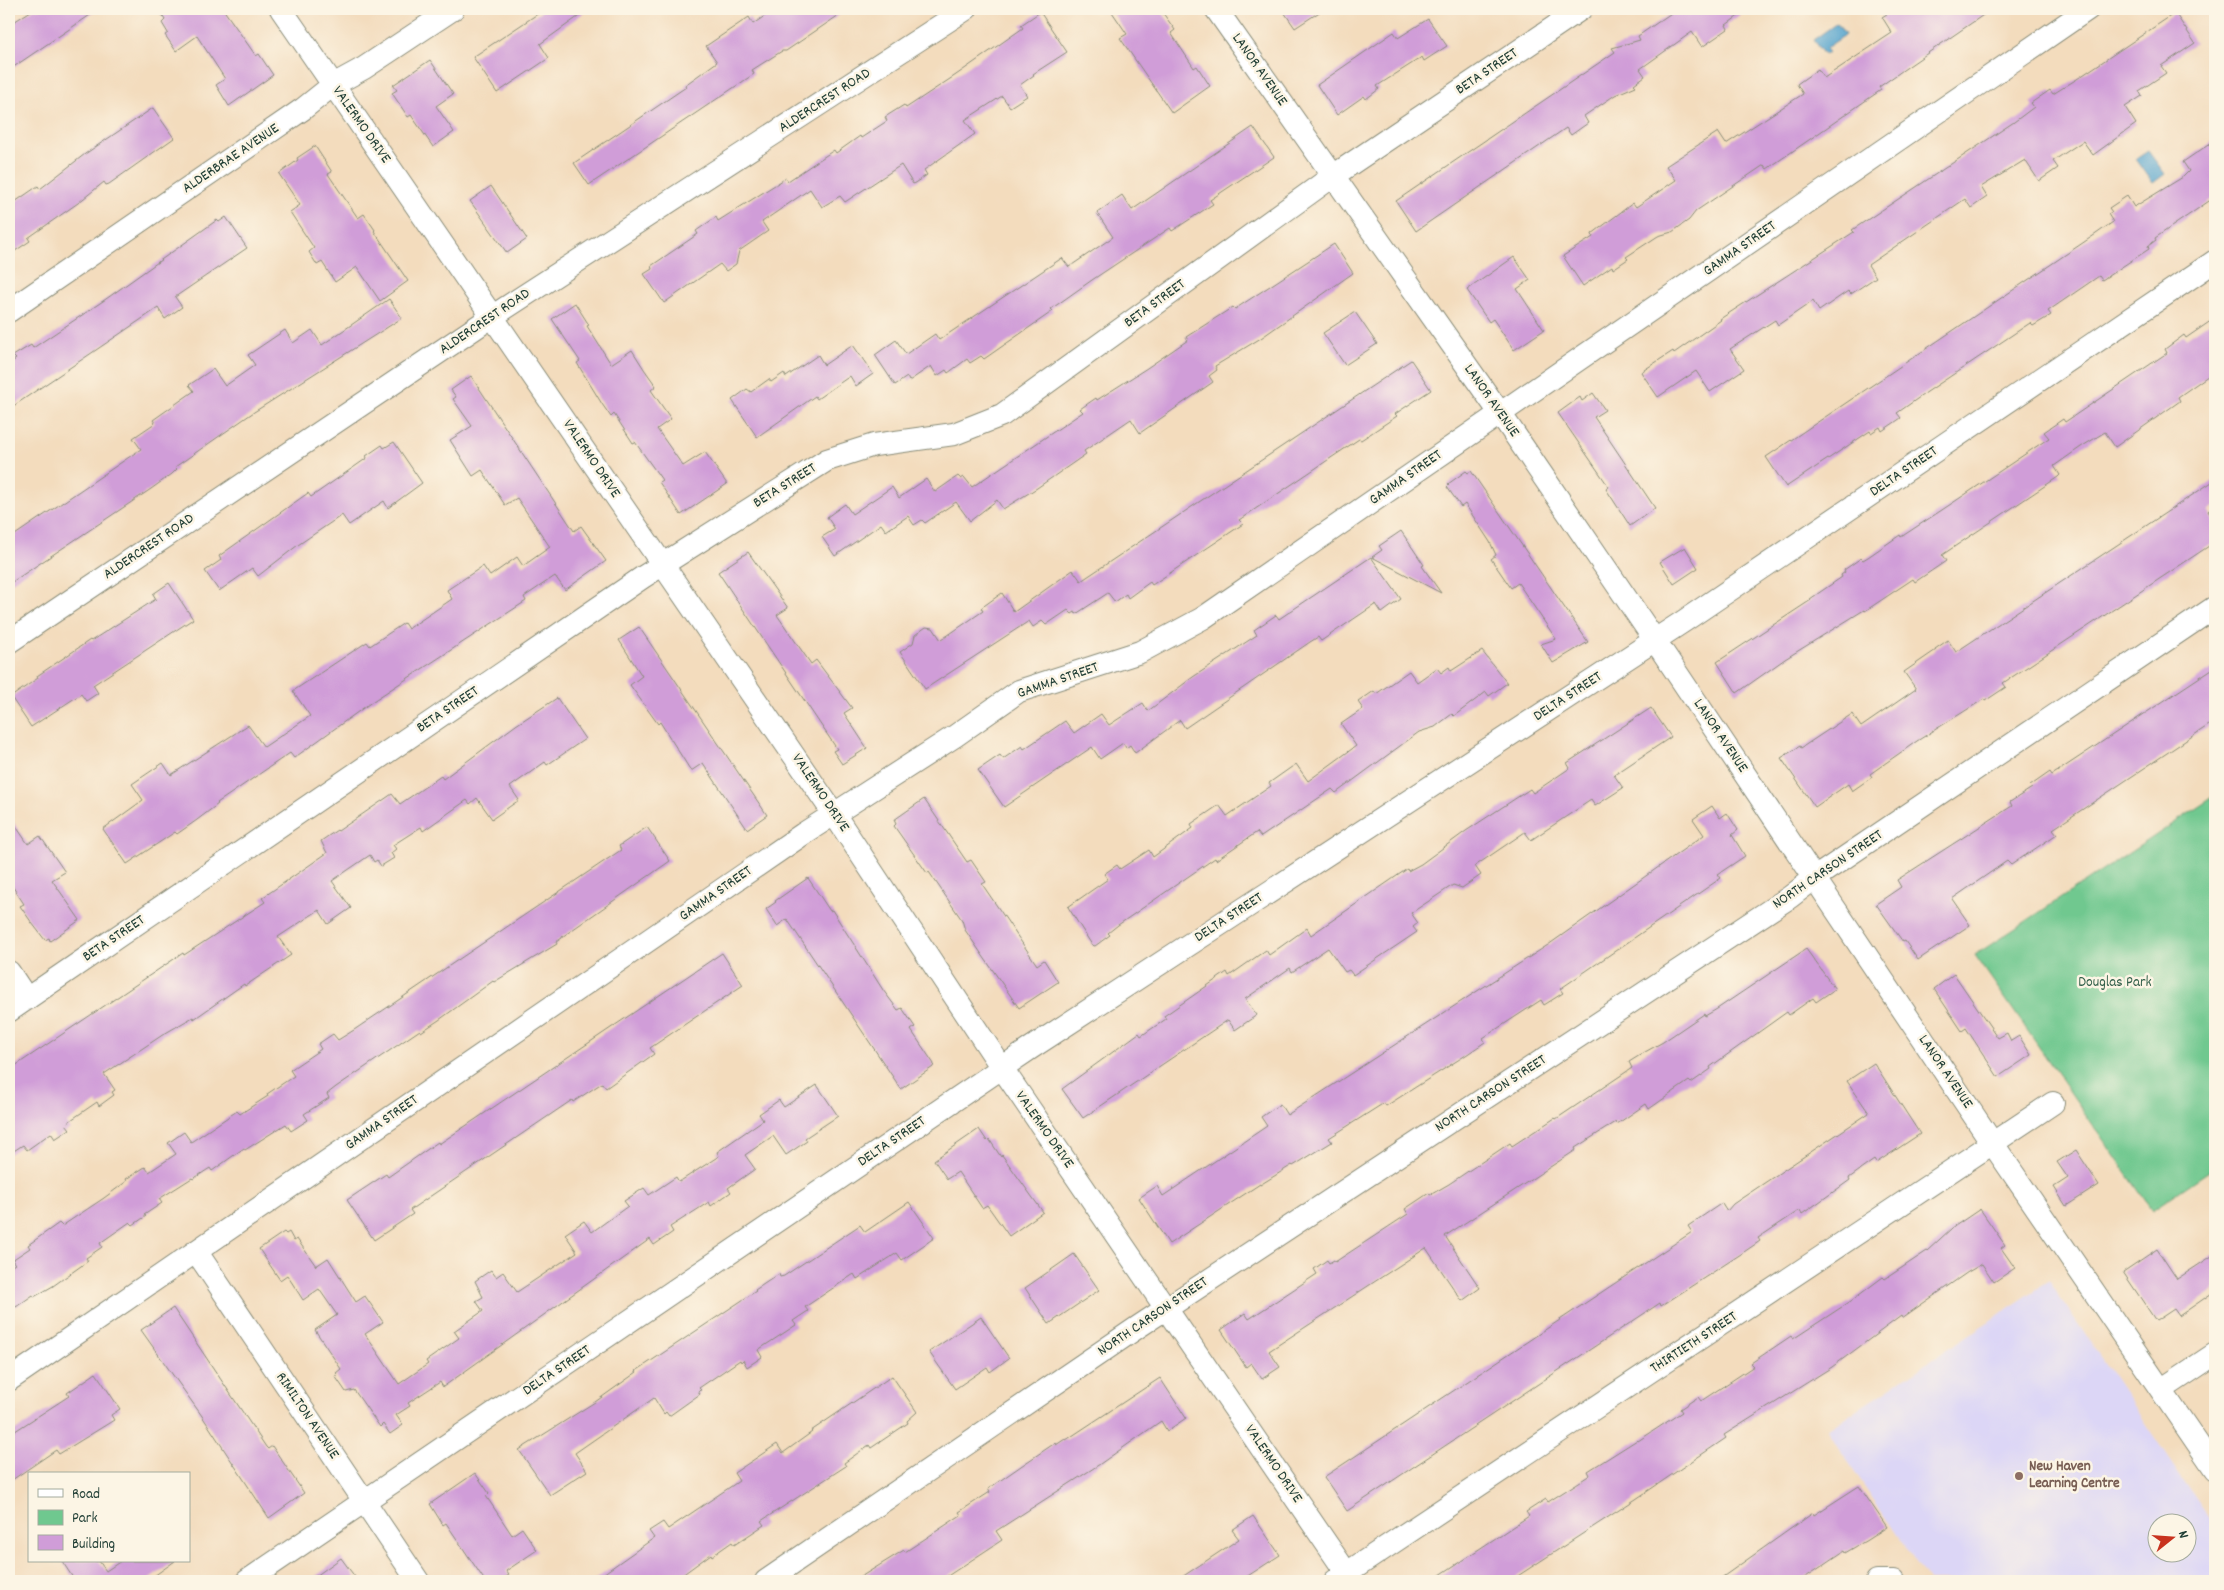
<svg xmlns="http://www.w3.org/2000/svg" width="2224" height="1590" viewBox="0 0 2224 1590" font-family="Dekko,sans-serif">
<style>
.built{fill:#dcd6f6;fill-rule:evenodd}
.green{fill:#6fc88f;stroke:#478262}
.water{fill:#52a3cd;stroke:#387080}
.building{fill:#d09dd8}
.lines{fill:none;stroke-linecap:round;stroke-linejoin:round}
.street-casing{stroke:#898c78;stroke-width:24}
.street{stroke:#fff;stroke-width:22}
.education-dot{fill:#8d6e63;stroke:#fcf5e5;stroke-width:2}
.labels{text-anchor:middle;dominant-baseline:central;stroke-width:5;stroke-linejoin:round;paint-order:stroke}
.street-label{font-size:15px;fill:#1f3d34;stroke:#fcf5e5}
.park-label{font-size:15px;fill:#33604b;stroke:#fcf5e5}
.education-label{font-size:15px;font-weight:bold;fill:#785e54;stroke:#fcf5e5;text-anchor:start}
</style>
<rect width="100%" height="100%" fill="#fcf5e5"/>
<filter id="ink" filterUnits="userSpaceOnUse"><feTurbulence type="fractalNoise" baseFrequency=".02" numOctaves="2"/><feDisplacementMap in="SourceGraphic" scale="10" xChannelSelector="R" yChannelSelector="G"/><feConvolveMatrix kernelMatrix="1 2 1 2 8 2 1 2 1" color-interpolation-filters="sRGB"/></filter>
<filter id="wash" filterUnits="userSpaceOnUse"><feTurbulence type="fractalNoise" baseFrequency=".0096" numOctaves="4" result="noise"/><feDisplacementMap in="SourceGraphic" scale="20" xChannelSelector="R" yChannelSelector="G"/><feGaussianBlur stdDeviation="1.12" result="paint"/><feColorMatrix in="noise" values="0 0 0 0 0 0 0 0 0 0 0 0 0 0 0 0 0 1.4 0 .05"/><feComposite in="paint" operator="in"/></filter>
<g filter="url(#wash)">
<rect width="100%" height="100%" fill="#f3dcbd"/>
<!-- built -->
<path class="built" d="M2049,1281L2215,1527V1581H1928L1827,1430ZM2156,1522H2186V1552H2156Z"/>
<!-- green -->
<path class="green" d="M2215,796V1167L2152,1210L1975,955Z"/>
<!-- water -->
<path class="water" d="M1837,23L1845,35L1826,48L1828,52L1824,55L1813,40Z
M2148,151L2165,174L2153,183L2136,159Z"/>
<g id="blocks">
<!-- building -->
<path class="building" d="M34,9H99L9,70V25Z
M158,9H223L256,56L259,54L273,75L229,106L216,85L225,79L197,36L176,51L165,35L168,33L162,23L165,20Z
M545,9H589L540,44L549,58L497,93L473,57Z
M775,9L783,16L793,9H848L786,51H782L752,70L754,74L589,185L574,163L686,87L685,85L717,62L706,46L749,17L753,24Z
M1110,9H1160L1175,30L1171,33L1194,68L1197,66L1210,86L1172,113L1120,38L1127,34Z
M1282,9H1324L1295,28Z
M1677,9H1748L1726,25L1728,29L1702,47L1692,32L1640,69L1645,76L1634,84L1636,86L1615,95L1584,116L1588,123L1571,135L1566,128L1416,231L1396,201L1615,52L1612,48L1640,40L1638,36Z
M1895,9H1992L1906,68L1879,87L1881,90L1767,169L1764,165L1696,211L1689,220L1672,232L1658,236L1626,257L1628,259L1613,269L1612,266L1583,286L1563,256L1593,237L1592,234L1633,203L1636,207L1676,180L1666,166L1718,132L1726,144L1803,94L1797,84L1818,69L1824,78L1892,33L1882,17Z
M1040,12L1067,52L1033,74L1034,75L1020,85L1027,96L1010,107L1002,96L965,120L975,134L924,170L927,175L913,184L901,165L845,202L840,196L822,207L810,189L762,222L768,231L739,251L736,264L726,271L720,264L664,303L644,274L652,269L651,266L698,234L696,231L716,217L718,221L786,178L788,181L834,150L836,153L860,136L861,138L887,121L885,117L904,105L906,108L956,75L1023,28L1021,25Z
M2175,13L2195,43L2161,66L2166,73L2139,91L2142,96L2125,107L2136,124L2093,155L2083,141L2053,161L2058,168L2039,181L2025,160L1981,187L1987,197L1971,208L1965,199L1868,265L1876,277L1851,294L1848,291L1819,311L1813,301L1778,325L1775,320L1730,349L1744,369L1710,392L1696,371L1658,397L1641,372L1673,351L1674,353L1721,320L1720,319L1854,232L1852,230L2014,122L2034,107L2031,103L2050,90L2053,94L2077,79Z
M1428,19L1447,46L1424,61L1422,57L1377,86L1379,89L1366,99L1364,96L1337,115L1317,85L1394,32L1398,38Z
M430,60L453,94L436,106L454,132L433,147L411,115L408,117L392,93L397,90L393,85Z
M153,108L174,138L109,184L106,185L104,182L78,203L28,238L30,241L9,255V206L38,186L40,189L85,154Z
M1253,127L1274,157L1210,200L1213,204L1172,231L1170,228L1092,280L1051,309L1053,311L984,359L981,356L970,363L967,359L948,373L946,370L937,376L931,366L909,381L907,377L895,385L875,355L896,340L906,354L935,334L939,340L1062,258L1069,267L1113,237L1097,213L1122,195L1132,210Z
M2215,140V197L2155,238L2156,240L2148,246L2149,249L2102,280L2099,276L2048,311L2051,315L2033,326L2030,323L1927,392L1897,413L1901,418L1882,431L1880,427L1871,433L1870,431L1786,487L1766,457L2096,234L2113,222L2108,214L2112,212L2109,208L2127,196L2134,207L2183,177L2189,171L2183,162Z
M315,146L332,172L328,174L358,218L364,214L375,230L374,231L408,281L380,301L357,267L335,282L322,262L317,265L309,252L314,248L290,212L300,205L279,174L298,160L297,158Z
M491,186L527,239L507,253L470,201Z
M226,217L247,248L175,297L182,307L165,319L158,308L9,409V364L16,359L13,356L31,345L33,348L106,299L217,220L219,222Z
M1334,244L1353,273L1261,338L1215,366L1217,370L1209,376L1213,382L1140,433L1131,419L1084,451L1086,454L1037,488L1003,509L997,500L970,521L956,502L925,523L922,520L914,525L908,516L886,531L881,524L835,556L822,537L835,529L827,517L845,504L852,514L892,487L899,498L926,479L935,492L958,476L961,479L964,477L972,487L1083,412L1080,409L1096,398L1097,400L1147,368L1188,340L1186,337L1233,307L1235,309Z
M1514,257L1530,280L1517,289L1544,330L1514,350L1493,319L1489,322L1467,290Z
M389,299L402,318L254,412L175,467L177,469L172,474L151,489L9,584V539L141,449L133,438L155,423L153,420L194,391L189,385L213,369L225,386L255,365L248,355L285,330L293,343L312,330L322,345Z
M575,303L589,325L587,326L611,364L632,350L644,369L656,386L651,390L671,419L657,429L683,466L705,452L727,484L681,515L659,482L662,480L635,442L633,443L614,414L611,417L602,404L577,363L580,361L552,319Z
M1355,312L1377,344L1345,365L1323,333Z
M2215,318V371L2178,397L2180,401L2115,447L2105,432L2081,447L2054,466L2060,475L2058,477L1942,555L1946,561L1915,582L1913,579L1865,611L1864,610L1785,659L1737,693L1717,662L1811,600L1810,599L1842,577L1841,575L1845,572L1844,570L1861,558L1863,560L1868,557L1900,535L1901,537L1954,502L2049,438L2044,432L2063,419L2065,422L2167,353L2165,349L2184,335L2186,338Z
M853,345L873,374L856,386L850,376L817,399L815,396L757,437L732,400L747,389L751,392L769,379L771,382L784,373L786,377L818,355L824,365Z
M1411,360L1431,390L1395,414L1397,416L1361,440L1359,439L1239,520L1243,524L1152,585L1150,582L1128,598L1126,594L1115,602L1108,593L1076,614L1075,612L1072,614L1068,610L1046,625L1042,621L1033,627L1029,621L925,689L900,652L913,643L915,635L926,627L933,628L941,640L983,611L981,608L1002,593L1014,612L1073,570L1081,581Z
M471,376L574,531L581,526L606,561L565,590L555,576L524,597L526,601L373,701L294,758L290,753L217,803L218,804L197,820L177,834L175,832L127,864L103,829L143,800L132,784L163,763L171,775L248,725L264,747L310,716L293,691L367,642L370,646L404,623L408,629L452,599L447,590L483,566L490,576L517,557L523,566L550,547L517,498L505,505L482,470L473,476L450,440L472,426L453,399L456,397L451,390Z
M1593,393L1605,410L1594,417L1655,508L1630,526L1606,489L1609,487L1558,413L1580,397L1582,401Z
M394,442L422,483L388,508L384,501L349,525L342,515L298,545L258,576L252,568L219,591L205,571L221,560L219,556L308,493L311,497L367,458L366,456L382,445L384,448Z
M1466,471L1468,473L1471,471L1588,642L1553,663L1541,644L1556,639L1518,583L1511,588L1491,559L1496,555L1490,542L1465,504L1461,507L1447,487L1449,485L1448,484Z
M2215,480V506L2208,511L2215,522V542L2003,683L2006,687L1985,701L1984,699L1917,741L1870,774L1872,777L1852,791L1848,784L1815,807L1781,758L1800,746L1801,748L1852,714L1861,727L1916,689L1904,672L1936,650L1935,649L1948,640L1956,652Z
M1401,531L1424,565L1422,566L1441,593L1372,557L1382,550L1379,546Z
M1685,547L1698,568L1674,584L1660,562Z
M748,552L788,608L777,615L811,664L816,660L852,708L844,713L867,748L842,764L833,751L837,749L718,572Z
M1371,557L1401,599L1382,613L1376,604L1321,641L1318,637L1310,642L1185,728L1180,720L1135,753L1130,745L1126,748L1123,743L1100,759L1092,747L1004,807L978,770L1000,755L1003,759L1022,746L1024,749L1065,721L1074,733L1101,714L1109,725L1143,703L1148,711L1193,677L1257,635L1254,630L1276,615L1279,619Z
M169,583L193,619L93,685L98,693L86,701L81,694L31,727L11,697L38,678L37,676L90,640L91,641L156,599L153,594Z
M639,627L767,815L747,829L703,763L691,771L660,722L658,724L630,685L642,676L619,640Z
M1482,651L1507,683L1489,696L1486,692L1454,716L1452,714L1435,727L1419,732L1336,793L1332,789L1261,837L1257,832L1216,860L1215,858L1118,925L1108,933L1110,935L1095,946L1092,945L1068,907L1108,879L1104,874L1117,865L1120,869L1149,850L1153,857L1193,828L1191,824L1219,805L1227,816L1271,786L1269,783L1296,764L1308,781L1356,746L1341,724L1363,709L1358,702L1374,691L1376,694L1409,671L1417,682L1437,668L1441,673L1449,667L1451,671Z
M2215,667V721L2053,829L2057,834L2011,865L2007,861L1952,899L1970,925L1918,960L1905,941L1903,942L1876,904L1901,887L1897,880L2012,806L2010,802L2032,788L2030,786L2050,772L2052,775Z
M557,698L585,739L547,765L545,762L510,787L519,800L492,819L477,798L470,804L467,800L423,831L421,827L393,845L396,849L391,853L394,858L381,866L377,860L374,862L370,855L332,881L351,908L328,924L319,910L278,937L291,955L245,986L244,984L194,1019L193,1017L164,1034L104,1074L115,1090L112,1092L114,1095L99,1106L97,1102L68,1122L66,1124L70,1129L55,1139L51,1133L27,1150L23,1145L9,1154V1070L183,953L184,955L265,902L262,898L327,853L321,841L337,830L338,831L392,794L400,804L441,776L443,779L516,725Z
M1651,708L1671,737L1614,775L1623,788L1595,806L1591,800L1531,840L1525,832L1475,866L1481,875L1462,888L1453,885L1411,913L1418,923L1413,927L1417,932L1353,975L1349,970L1345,972L1328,948L1292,972L1290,968L1245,999L1257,1015L1235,1030L1228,1020L1083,1118L1062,1089L1139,1033L1141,1036L1166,1019L1164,1016L1227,972L1229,976L1266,950L1269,955L1307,928L1311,935L1407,869L1408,871L1421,864L1466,831L1530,789L1533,793L1570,768L1567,763Z
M924,799L967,862L971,860L986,882L982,884L1037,965L1044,960L1058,982L1019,1008L965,930L962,920L929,872L927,873L894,826L896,824L894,820Z
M1712,806L1720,818L1727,813L1738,830L1732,835L1745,856L1718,874L1721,878L1560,989L1563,993L1544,1005L1541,1000L1483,1038L1485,1042L1466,1055L1386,1106L1384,1103L1329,1138L1332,1142L1293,1166L1292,1165L1260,1185V1184L1169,1244L1139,1198L1157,1186L1163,1196L1267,1126L1261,1117L1280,1104L1287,1115L1548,945L1704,835L1693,819Z
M9,816L28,844L40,836L65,872L52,880L80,920L50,941L49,938L45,940L32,923L20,906L24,904L9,881Z
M647,827L670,861L562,937V938L556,942L557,944L494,982L493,981L439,1020L421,1032L420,1030L336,1087L327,1094L329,1098L304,1114L308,1120L291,1131L286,1124L245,1150L244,1148L212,1171L210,1168L193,1179L192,1178L159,1199L162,1203L144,1215L146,1216L133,1225L130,1222L100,1243L102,1247L86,1258L88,1261L53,1286L34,1297L33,1295L16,1307L9,1296V1268L15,1264L12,1260L30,1248L28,1245L59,1223L62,1226L104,1198L127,1181L126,1179L145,1167L149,1172L176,1154L168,1143L184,1132L191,1142L237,1111L240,1114L268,1096L267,1094L294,1076L290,1070L321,1049L318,1044L333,1034L338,1040L354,1030L621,850L619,846Z
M808,878L830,911L832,910L883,990L898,1010L902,1008L915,1027L911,1030L934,1064L933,1067L901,1089L787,919L777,926L766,909L776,902L775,901Z
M1806,949L1835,989L1816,1002L1813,998L1789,1015L1787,1012L1710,1067L1711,1069L1691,1083L1689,1081L1649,1109L1646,1104L1617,1124L1616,1122L1575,1148L1576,1150L1445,1236L1480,1288L1462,1301L1426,1248L1269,1351L1280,1367L1262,1379L1251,1363L1246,1367L1221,1330L1245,1313L1249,1319L1317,1274L1314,1269L1327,1260L1329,1263L1334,1260L1335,1262L1408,1214L1405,1209L1429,1193L1430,1195L1449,1184L1510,1143L1512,1146L1555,1118L1556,1119L1632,1068L1629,1062L1645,1052L1663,1042L1704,1014L1705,1016L1717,1009Z
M722,953L743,985L650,1048L654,1054L606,1088L602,1083L573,1102L572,1100L410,1210L413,1214L374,1240L347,1200L386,1174L388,1177L438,1142L439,1144Z
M1954,974L1998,1038L2007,1033L2011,1041L2019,1036L2031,1055L1998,1077L1966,1028L1962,1031L1934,989Z
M1874,1063L1920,1134L1876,1163L1874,1160L1849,1178L1850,1180L1822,1200L1802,1214L1800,1210L1758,1238L1760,1241L1741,1254L1661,1306L1660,1303L1648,1311L1347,1511L1324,1477L1692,1232L1688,1226L1722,1203L1727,1211L1733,1204L1869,1113L1847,1081Z
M817,1085L838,1116L805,1138L807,1141L786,1155L773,1136L745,1155L755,1169L728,1188L731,1192L711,1206L709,1202L670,1227L673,1232L654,1245L650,1239L443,1387L440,1382L408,1403L410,1406L396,1415L403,1425L390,1434L383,1424L380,1427L354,1390L346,1392L335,1376L338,1375L336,1373L341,1369L315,1330L337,1315L319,1289L303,1300L287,1275L280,1280L259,1249L284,1232L286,1234L289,1232L294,1241L297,1239L316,1266L328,1258L356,1302L365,1296L383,1322L365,1334L399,1384L428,1364L426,1361L459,1338L454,1331L483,1311L476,1301L483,1297L475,1281L491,1270L496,1277L503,1272L517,1292L577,1252L565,1234L584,1221L592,1232L628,1206L624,1201L644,1188L649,1195L676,1177L679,1182L719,1156L717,1152L763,1120L759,1114L779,1100L784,1107Z
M979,1129L987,1141L989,1139L1001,1157L1002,1155L1043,1212L1009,1236L987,1205L982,1208L958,1172L947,1179L934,1160Z
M2076,1150L2099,1185L2066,1206L2054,1187L2068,1178L2057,1162Z
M909,1202L934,1238L902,1260L897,1253L857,1279L854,1274L805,1307L808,1311L793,1321L796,1325L758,1350L762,1357L747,1367L743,1360L741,1362L740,1360L699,1388L701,1390L698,1391L700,1394L669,1416L666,1412L664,1414L654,1398L575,1453L587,1471L550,1495L519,1450L595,1402L637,1372L636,1371L756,1291L755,1290L779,1274L780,1277L784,1276L860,1225L865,1232Z
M1980,1209L2005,1245L2001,1248L2015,1268L1994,1282L1982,1264L1968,1272L1902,1318L1901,1316L1832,1367L1724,1435L1726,1438L1636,1499L1510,1581H1431L1529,1516L1526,1512L1546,1499L1548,1502L1590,1475L1588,1471L1637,1440L1638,1441L1682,1412L1680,1409L1698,1397L1701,1401L1754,1366L1751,1363L1791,1336L1793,1339L1851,1301L1883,1277L1885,1279L1927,1251L1952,1228Z
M2157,1249L2177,1279L2215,1254V1291L2179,1316L2174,1309L2156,1321L2123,1272Z
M1074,1254L1099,1290L1049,1324L1025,1288Z
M173,1308L266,1447L268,1449L272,1446L304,1493L269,1518L202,1416L141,1330Z
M981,1317L1009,1358L990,1372L987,1367L955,1389L929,1352Z
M96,1373L120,1409L111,1415L114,1420L59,1454L56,1450L9,1482V1435L69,1396L67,1393Z
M892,1376L917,1412L907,1421L908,1423L871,1448L869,1445L844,1463L846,1466L761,1521L764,1525L734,1545L732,1542L712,1556L711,1554L674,1581H593L654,1538L649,1531L663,1522L668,1529L739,1481L734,1473L777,1444L783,1453L812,1432L811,1431Z
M1160,1378L1186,1418L1167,1431L1161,1421L1100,1464L996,1531L1002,1540L940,1581H854L904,1550L905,1552L961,1515L959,1512L990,1492L988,1489L1021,1466L1055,1443L1056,1445L1065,1439L1066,1440Z
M475,1473L489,1493L486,1496L512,1535L522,1528L537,1550L506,1571L509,1575L500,1581H485L446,1523L443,1525L430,1504Z
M1859,1486L1887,1527L1867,1540L1845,1553L1844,1551L1800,1581H1717L1813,1513L1814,1515Z
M1253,1516L1280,1555L1240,1581H1176L1239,1539L1232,1530Z
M341,1558L358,1581H309Z
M62,1561H99L106,1571L121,1561H175L147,1581H75Z"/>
</g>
</g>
<g filter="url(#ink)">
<use href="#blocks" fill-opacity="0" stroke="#898c78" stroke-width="1"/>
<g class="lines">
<defs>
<path id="street" d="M281,9L834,814L1002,1068L1352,1581
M1216,9L1500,413L1654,639L1993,1144L2215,1469
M9,311L303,109L333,85L364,68L453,9
M9,642L493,316L966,9
M9,972L27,999
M9,1011L643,577L827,460L874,445L954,434L1002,415L1333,176L1581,9
M196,1251L418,1581
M9,1380L803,834L955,736L1019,691L1140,652L1203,618L2088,9
M2161,1390L2215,1354
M247,1581L1031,1048L1684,621L2215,261
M766,1581L1138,1327L1790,897L1816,877L2215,607
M1335,1581L2053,1103
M1877,1581H1894"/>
</defs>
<!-- street casing -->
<use href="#street" class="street-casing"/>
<!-- street -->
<use href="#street" class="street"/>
</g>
</g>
<!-- markers -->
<circle class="education-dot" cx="2019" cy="1476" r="5"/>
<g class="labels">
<!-- street labels -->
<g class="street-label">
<text transform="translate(1259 70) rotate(55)">LANOR AVENUE</text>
<text transform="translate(1487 72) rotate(-34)">BETA STREET</text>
<text transform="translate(825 101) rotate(-33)">ALDERCREST ROAD</text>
<text transform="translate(361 125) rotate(55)">VALERMO DRIVE</text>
<text transform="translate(231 159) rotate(-34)">ALDERBRAE AVENUE</text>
<text transform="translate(1740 249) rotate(-35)">GAMMA STREET</text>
<text transform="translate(1155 304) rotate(-36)">BETA STREET</text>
<text transform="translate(485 322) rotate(-34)">ALDERCREST ROAD</text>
<text transform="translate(1491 401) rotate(55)">LANOR AVENUE</text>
<text transform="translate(591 459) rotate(56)">VALERMO DRIVE</text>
<text transform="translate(1904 472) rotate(-34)">DELTA STREET</text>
<text transform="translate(1406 478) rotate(-35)">GAMMA STREET</text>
<text transform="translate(785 486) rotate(-32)">BETA STREET</text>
<text transform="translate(149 547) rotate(-34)">ALDERCREST ROAD</text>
<text transform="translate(1058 681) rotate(-19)">GAMMA STREET</text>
<text transform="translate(1568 697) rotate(-33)">DELTA STREET</text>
<text transform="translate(448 710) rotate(-34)">BETA STREET</text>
<text transform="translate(1720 736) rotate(56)">LANOR AVENUE</text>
<text transform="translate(820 793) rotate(56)">VALERMO DRIVE</text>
<text transform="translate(1828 870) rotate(-34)">NORTH CARSON STREET</text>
<text transform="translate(716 894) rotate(-35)">GAMMA STREET</text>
<text transform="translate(1229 918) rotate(-33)">DELTA STREET</text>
<text transform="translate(114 939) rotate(-34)">BETA STREET</text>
<text transform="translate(1945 1072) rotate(56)">LANOR AVENUE</text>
<text transform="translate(1491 1094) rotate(-33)">NORTH CARSON STREET</text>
<text transform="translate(382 1123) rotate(-35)">GAMMA STREET</text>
<text transform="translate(1044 1130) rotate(55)">VALERMO DRIVE</text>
<text transform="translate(892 1142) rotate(-34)">DELTA STREET</text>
<text transform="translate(1153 1317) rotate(-34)">NORTH CARSON STREET</text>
<text transform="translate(1694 1343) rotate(-33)">THIRTIETH STREET</text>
<text transform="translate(557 1371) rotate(-34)">DELTA STREET</text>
<text transform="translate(307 1416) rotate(56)">RIMILTON AVENUE</text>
<text transform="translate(1273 1464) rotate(56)">VALERMO DRIVE</text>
</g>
<!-- park labels -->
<g class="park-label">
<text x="2115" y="983">Douglas Park</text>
</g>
<!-- education labels -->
<g class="education-label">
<text x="2029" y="1467">New Haven<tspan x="2029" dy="17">Learning Centre</tspan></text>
</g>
</g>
<!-- margin -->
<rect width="2224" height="1590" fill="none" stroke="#fcf5e5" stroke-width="30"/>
<!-- legend -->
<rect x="28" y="1472" width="162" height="90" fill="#fcf5e5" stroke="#a4ab9e"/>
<rect x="38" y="1489" width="25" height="8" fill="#ffffff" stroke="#a4ab9e"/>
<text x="72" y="1498" font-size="15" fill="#1f3d34">Road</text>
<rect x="38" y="1510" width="25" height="15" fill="#6fc88f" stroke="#a4ab9e"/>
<text x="72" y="1522" font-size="15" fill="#1f3d34">Park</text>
<rect x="38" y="1535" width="25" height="15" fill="#d09dd8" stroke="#a4ab9e"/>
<text x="72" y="1548" font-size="15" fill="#1f3d34">Building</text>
<!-- north arrow -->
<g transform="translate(2172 1538) rotate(73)"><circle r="24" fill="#fcf5e5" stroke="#a4ab9e"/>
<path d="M0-4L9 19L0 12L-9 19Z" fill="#c8321e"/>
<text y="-8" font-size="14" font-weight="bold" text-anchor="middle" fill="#1f3d34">N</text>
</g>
</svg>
